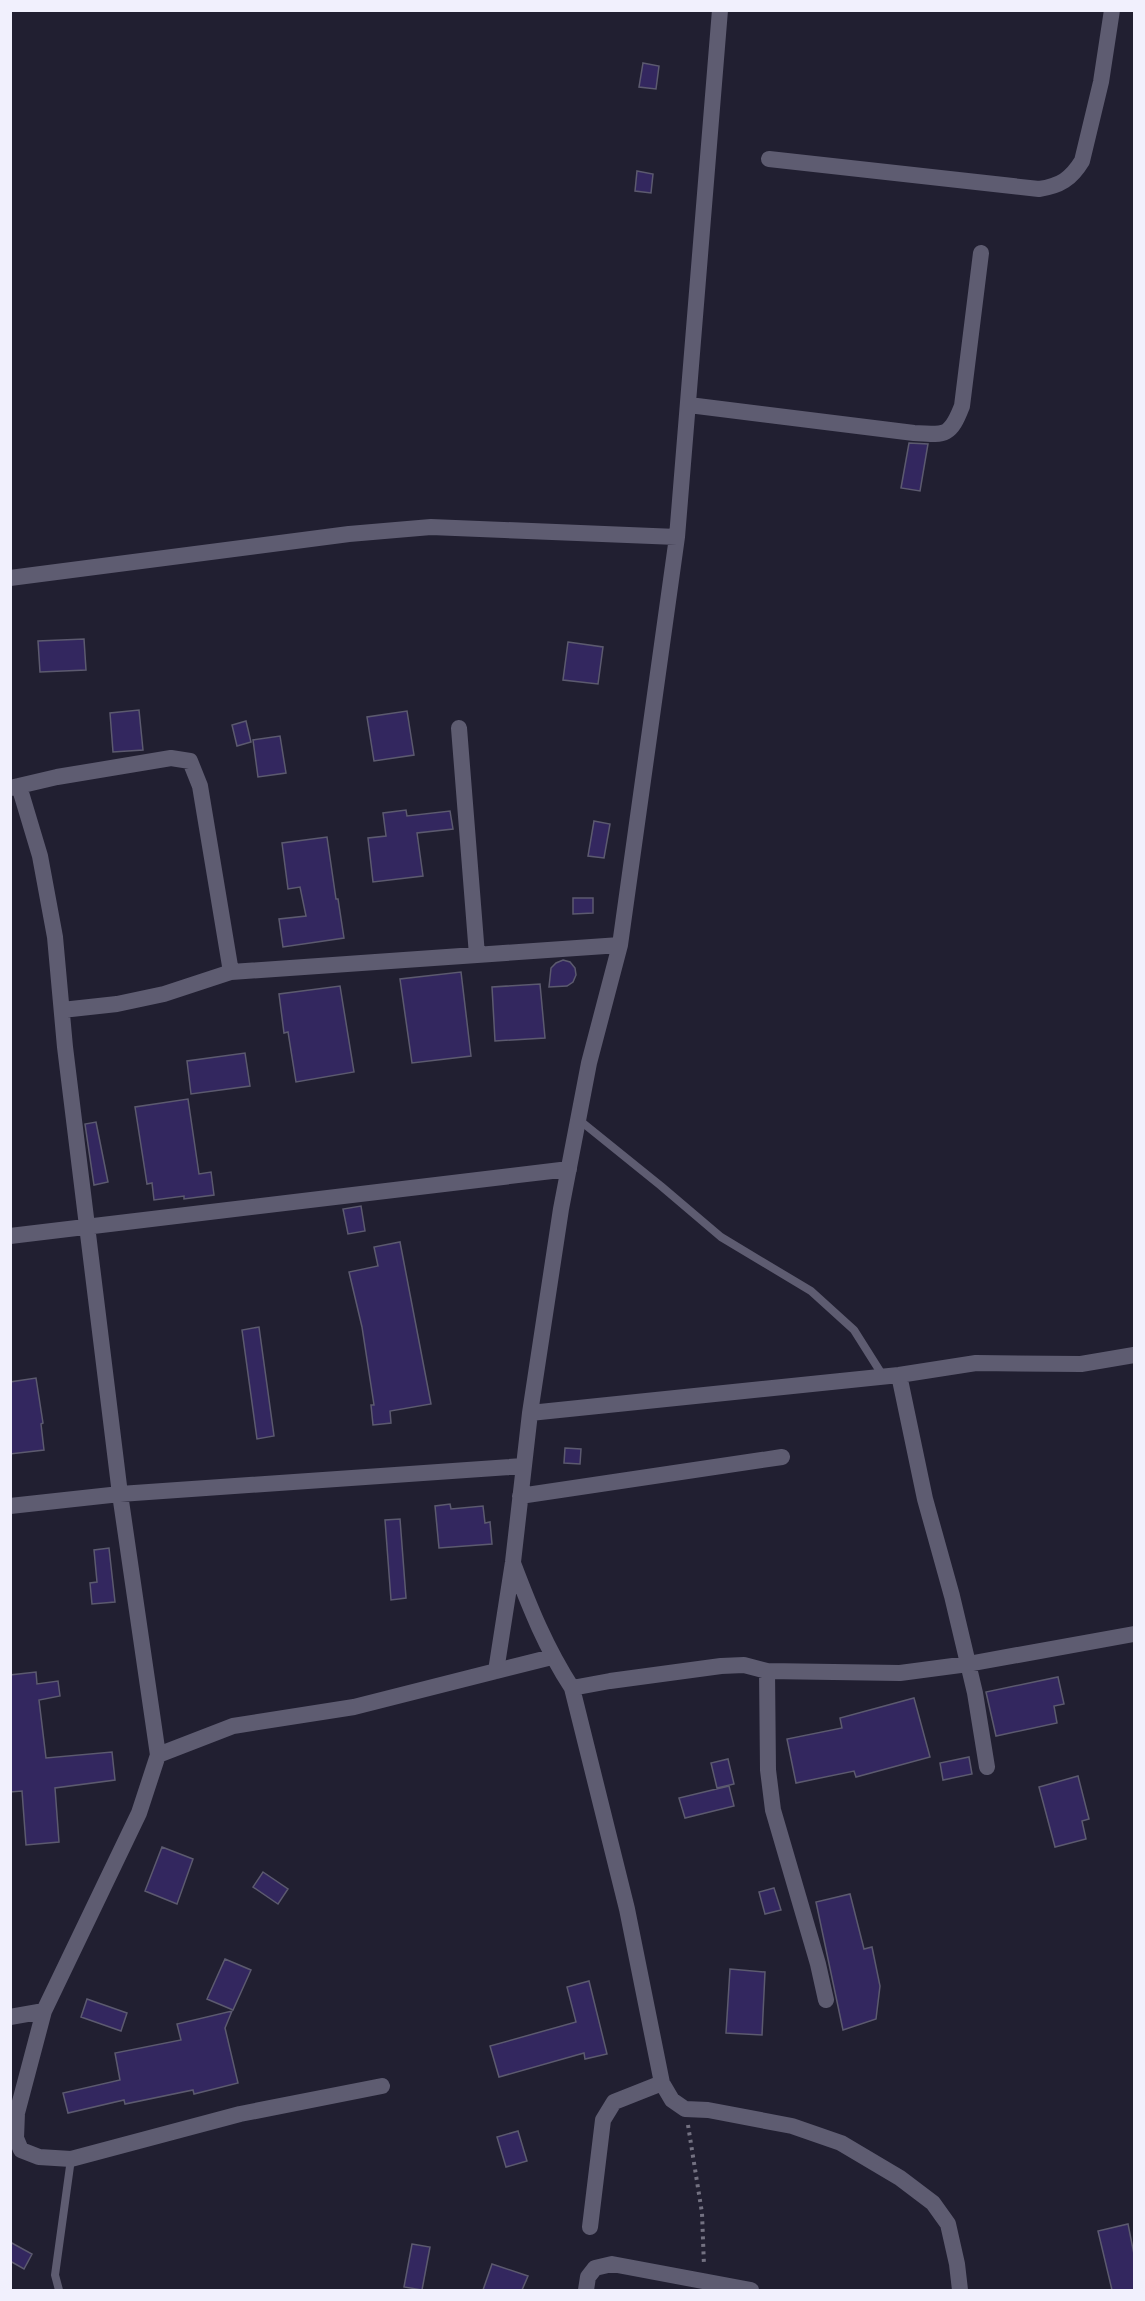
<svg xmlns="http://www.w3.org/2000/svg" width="1145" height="2301" viewBox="0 0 1145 2301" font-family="'Roboto Serif',serif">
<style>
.building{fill:#33275f;stroke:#5c5a6f;stroke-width:1.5}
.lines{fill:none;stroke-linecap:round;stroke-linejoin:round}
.path{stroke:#737181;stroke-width:4;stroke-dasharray:3 4.5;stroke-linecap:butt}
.lane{stroke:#5e5c71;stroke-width:8}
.street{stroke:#5e5c71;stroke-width:16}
</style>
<rect width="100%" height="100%" fill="#211f31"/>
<!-- building -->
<path class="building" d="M643,63L659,66L656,89L639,87Z
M637,171L653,174L651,193L635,191Z
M909,443L928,444L920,491L901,488Z
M84,639L86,670L40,672L38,641Z
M568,642L603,647L598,684L563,680Z
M139,710L143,750L113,752L110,713Z
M407,711L414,755L374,761L367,717Z
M246,721L251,742L237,746L232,725Z
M280,736L286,773L258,777L253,740Z
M406,810L407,816L450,811L453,829L417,833L423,876L373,882L368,838L386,836L383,813Z
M594,821L610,824L604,858L588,856Z
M327,837L336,899H338L344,938L283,947L279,919L306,916L300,887L288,889L282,843Z
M573,898H593V913L573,914Z
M563,960L570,962L575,968L576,975L573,982L567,986L549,987L551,968L556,963Z
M461,972L471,1056L412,1063L400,979Z
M540,984L545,1038L495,1041L492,987Z
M340,986L354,1072L296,1082L288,1032L284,1033L279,994Z
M245,1053L250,1086L191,1094L187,1061Z
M188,1099L199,1174L211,1172L214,1195L184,1199V1196L154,1200L152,1183L147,1184L135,1107Z
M96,1122L108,1182L94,1185L85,1124Z
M361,1206L365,1231L348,1234L343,1209Z
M400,1242L431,1404L390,1411L391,1423L373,1425L371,1405H374L362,1327L349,1272L378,1266L374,1247Z
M259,1327L274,1436L257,1439L242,1330Z
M36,1378L43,1423L41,1424L44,1450L10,1454V1382Z
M565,1448L581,1449L580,1464L564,1463Z
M450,1504L451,1509L483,1506L485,1523L490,1522L492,1544L439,1548L435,1506Z
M400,1519L406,1598L391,1600L385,1520Z
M109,1548L115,1602L92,1604L90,1583L97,1582L94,1550Z
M36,1672L37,1684L58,1681L60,1696L39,1700L46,1758L112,1752L115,1780L55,1788L59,1842L26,1845L22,1791L10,1792V1675Z
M1058,1677L1064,1704L1054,1706L1057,1723L996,1736L986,1692Z
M914,1698L930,1757L856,1777L854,1771L796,1783L787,1739L842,1728L840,1718Z
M969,1757L972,1774L943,1780L940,1763Z
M728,1759L734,1784L717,1788L711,1763Z
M1078,1776L1089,1819L1082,1821L1086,1839L1055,1847L1039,1787Z
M729,1786L734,1806L685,1818L679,1798Z
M162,1847L193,1859L177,1904L145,1891Z
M263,1872L288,1889L278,1904L253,1887Z
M774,1888L781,1910L765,1914L759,1892Z
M850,1894L864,1949L872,1947L880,1986L876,2019L843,2030L816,1902Z
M225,1959L251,1970L233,2010L207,1999Z
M730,1969L765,1972L762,2035L726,2033Z
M589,1981L607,2054L585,2059L584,2053L499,2077L490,2046L576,2022L567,1987Z
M87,1999L127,2013L121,2031L81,2017Z
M232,2011L225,2028L238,2083L194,2094L193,2090L125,2104L124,2100L68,2113L63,2093L120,2080L115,2053L181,2040L177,2024Z
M518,2131L527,2161L506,2167L497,2137Z
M1128,2224L1134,2254V2290H1112L1098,2231Z
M10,2242L32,2254L24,2269L10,2261Z
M412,2244L430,2247L422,2290L404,2287Z
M492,2264L528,2276L522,2290H483Z"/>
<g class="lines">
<!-- path -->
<path class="path" d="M688,2125L702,2213L704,2266"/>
<!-- lane -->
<path class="lane" d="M578,1119L661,1186L721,1237L811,1291L854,1330L883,1376
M59,2290L55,2275L71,2159"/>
<!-- street -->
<path class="street" d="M769,159L1039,189C1060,186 1071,179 1082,161L1101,82L1112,10
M689,405L914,433C945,435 950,437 962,406L981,253
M10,578L349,534L431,527L677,537
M459,728L477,955
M19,786L40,856L55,937L65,1047L120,1494L158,1755
M10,788L57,777L171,758L190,761L200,786L231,972L620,945
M62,1010L117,1004L164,994L231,972
M10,1236L569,1169
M899,1375L925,1499L952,1596L975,1693L987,1767
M530,1413L899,1375L976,1363L1081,1364L1134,1355
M520,1496L782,1457
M10,1506L120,1494L523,1466
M513,1563C530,1608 546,1648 572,1688L627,1909L662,2083L672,2100L685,2109L708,2110L792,2126L841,2143L900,2178L933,2203L948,2224L957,2264L960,2290
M496,1671L513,1562L530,1413L561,1209L589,1063L620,945L677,537L720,10
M767,1671L768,1770L773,1810L818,1964L826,2000
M572,1688L610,1681L721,1666L744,1665L767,1671L900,1673L968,1664L1134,1634
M10,2017L44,2011
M382,2086L240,2114L71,2159L39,2157L21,2150L16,2138L17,2113L44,2011L139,1813L158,1755L233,1726L354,1707L552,1657
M590,2227L603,2120L614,2102L662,2083
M586,2290L588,2277L595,2268L612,2264L751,2290"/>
</g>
<!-- border -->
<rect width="1145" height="2301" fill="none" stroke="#f1f0fd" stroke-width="24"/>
</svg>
